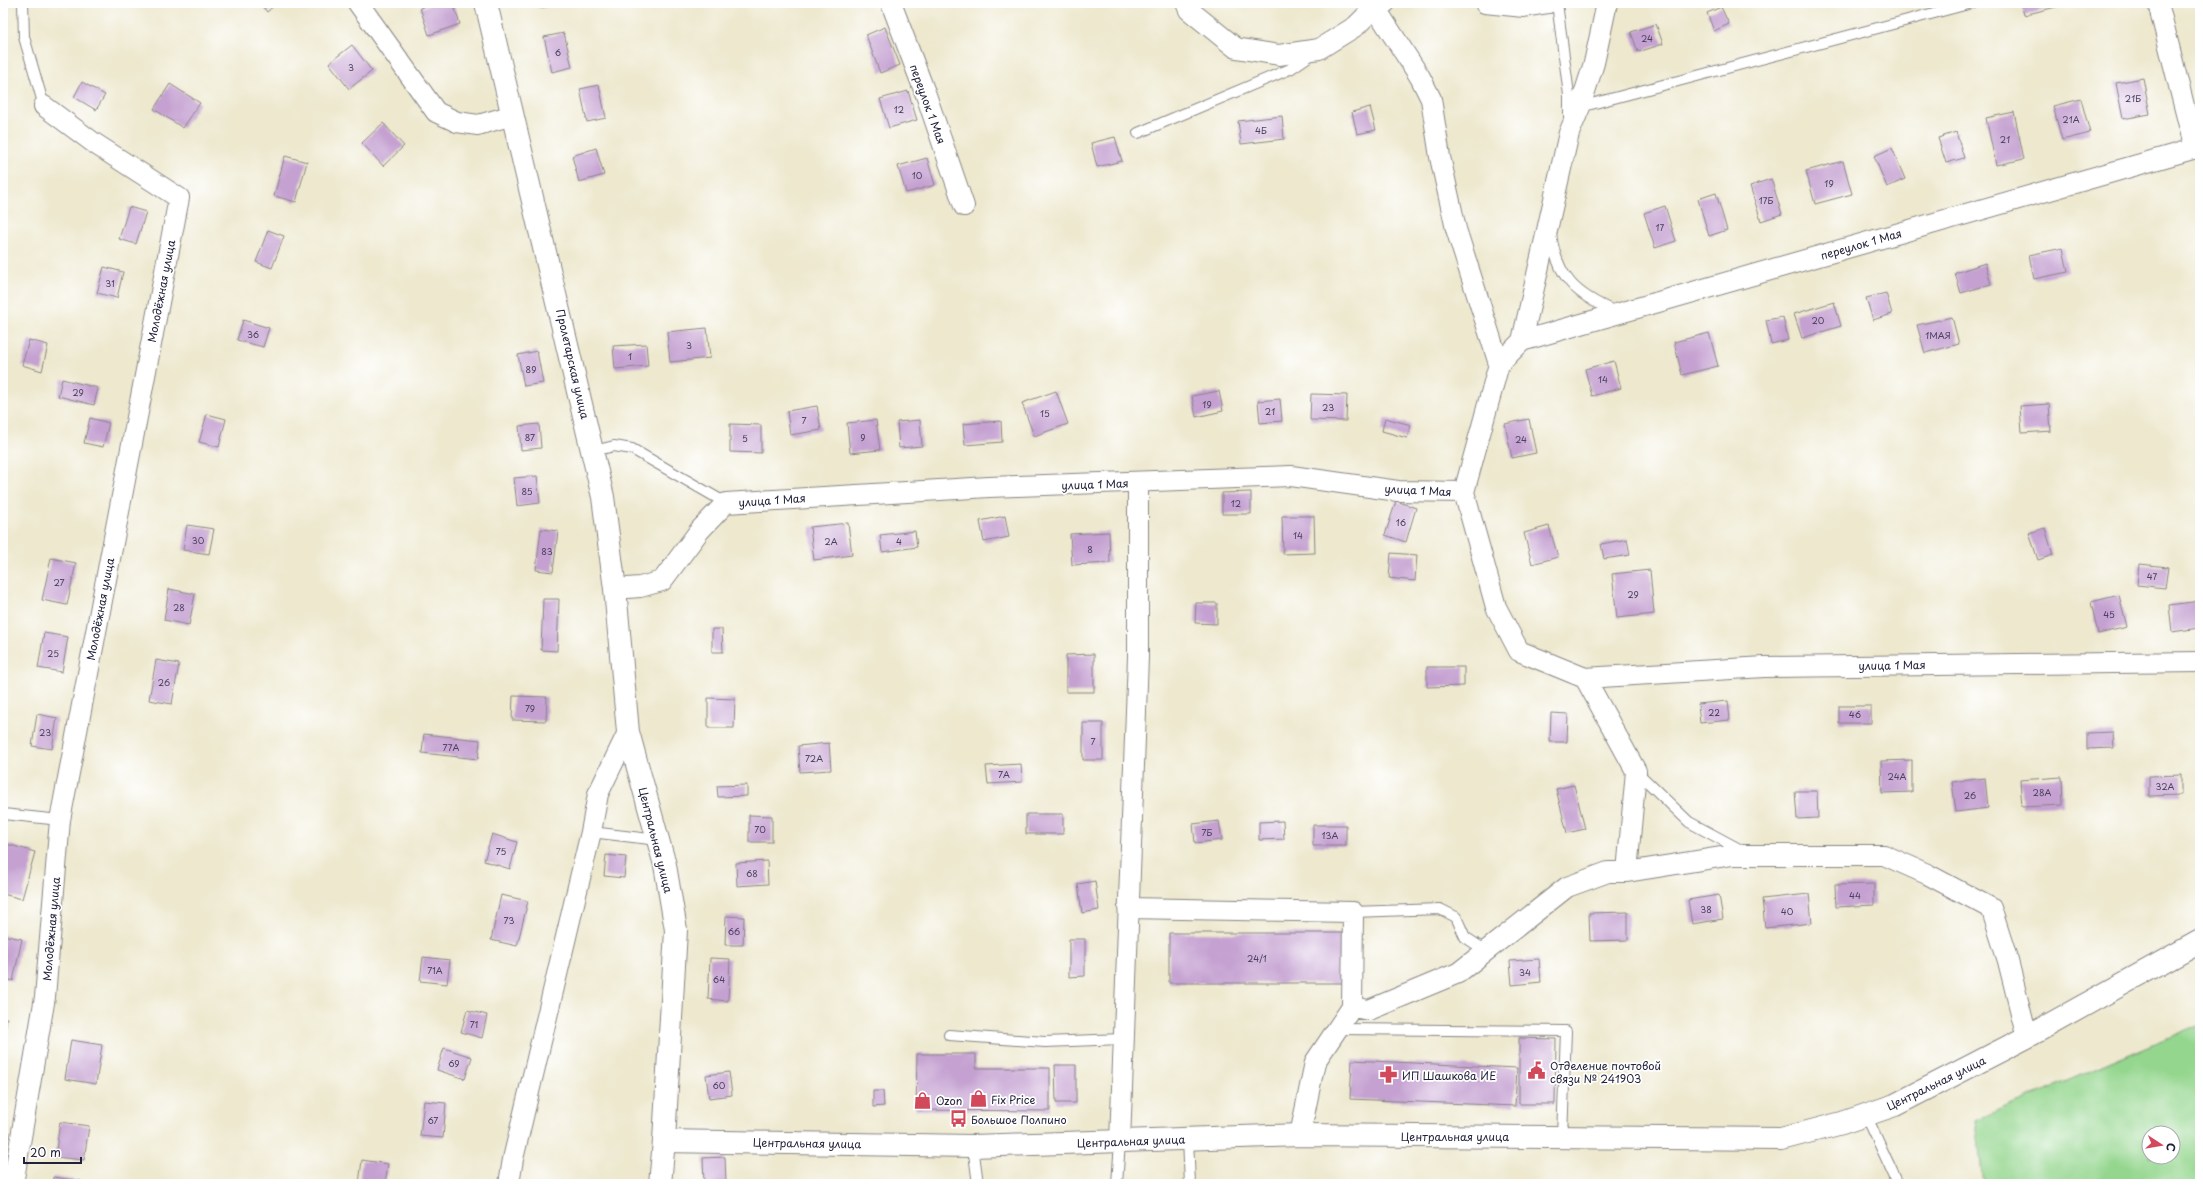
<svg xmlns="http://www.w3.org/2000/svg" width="2203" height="1187" viewBox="0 0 2203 1187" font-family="'Playpen Sans',sans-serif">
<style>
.green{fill:#94d68e;stroke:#5b7c64;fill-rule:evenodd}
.building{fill:#c5a1d1}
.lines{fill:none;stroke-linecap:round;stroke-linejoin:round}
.service-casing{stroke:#888584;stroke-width:12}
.minor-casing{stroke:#888584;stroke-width:22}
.tertiary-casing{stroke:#888584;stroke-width:24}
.service{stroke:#fff;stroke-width:10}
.minor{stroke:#fff;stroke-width:20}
.tertiary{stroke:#fff;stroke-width:22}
.labels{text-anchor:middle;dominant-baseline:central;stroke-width:3.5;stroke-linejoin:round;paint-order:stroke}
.number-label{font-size:9px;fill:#4b4260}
.street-label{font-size:11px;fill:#22223b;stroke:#fff}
.poi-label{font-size:11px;fill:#22223b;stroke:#fff;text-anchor:start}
</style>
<rect width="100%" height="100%" fill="#fff"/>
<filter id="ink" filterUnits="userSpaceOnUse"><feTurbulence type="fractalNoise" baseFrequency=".025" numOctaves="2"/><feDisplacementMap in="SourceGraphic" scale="8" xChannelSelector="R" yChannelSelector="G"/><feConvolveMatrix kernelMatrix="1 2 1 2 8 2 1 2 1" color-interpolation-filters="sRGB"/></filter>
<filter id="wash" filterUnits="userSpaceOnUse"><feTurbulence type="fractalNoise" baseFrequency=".012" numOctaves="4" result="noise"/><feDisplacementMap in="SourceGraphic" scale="16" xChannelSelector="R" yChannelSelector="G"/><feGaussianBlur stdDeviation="0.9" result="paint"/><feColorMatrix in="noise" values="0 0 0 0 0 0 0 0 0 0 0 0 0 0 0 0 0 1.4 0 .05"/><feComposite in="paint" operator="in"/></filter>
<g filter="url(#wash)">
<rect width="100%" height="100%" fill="#ede8ce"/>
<!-- green -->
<path class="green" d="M2200,1024V1184H1983L1976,1120ZM2149,1133H2173V1157H2149Z"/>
<g id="blocks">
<!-- building -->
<path class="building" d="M260,3H277L267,12Z
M435,3H453L460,24L429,35L420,8Z
M538,3H560V4L539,8Z
M2021,3H2063L2064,5L2024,15Z
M1721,7L1729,24L1714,31L1707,13Z
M1656,24L1663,44L1638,52L1631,32Z
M885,27L900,65L880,73L866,35Z
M564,33L572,67L552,72L544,37Z
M352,45L372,71L349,89L329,63Z
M2143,78L2150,114L2123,119L2116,83Z
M82,82L105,95L96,110L74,97Z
M170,84L200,103L183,128L154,109Z
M599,85L606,118L587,122L580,89Z
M908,91L917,120L889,128L880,99Z
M2081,99L2090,133L2062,140L2053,106Z
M1370,107L1376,130L1357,134L1352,112Z
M2014,112L2024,159L1996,165L1986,118Z
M1282,116L1284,139L1241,144L1238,121Z
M383,123L404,146L383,166L362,143Z
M1956,132L1964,158L1946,163L1938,138Z
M1115,137L1122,161L1097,167L1091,143Z
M596,148L604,175L579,182L572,156Z
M1892,148L1905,179L1887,187L1874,156Z
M285,156L307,162L296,202L274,196Z
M927,158L935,185L906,193L898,166Z
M1843,161L1852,194L1815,204L1806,171Z
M1771,179L1782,214L1761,221L1750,186Z
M1716,193L1727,230L1709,236L1698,199Z
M1665,206L1676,241L1655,248L1644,213Z
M129,207L146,212L136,244L119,239Z
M268,230L284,236L272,268L256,262Z
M2063,248L2068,272L2034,279L2029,255Z
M1985,263L1991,284L1961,293L1955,273Z
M104,267L123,272L117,298L97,293Z
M1886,293L1892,314L1873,320L1866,298Z
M1834,302L1841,326L1802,338L1794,314Z
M1783,317L1788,340L1771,344L1766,320Z
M1952,317L1959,344L1925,353L1917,325Z
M243,320L269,328L263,347L237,340Z
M707,328L710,358L670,362L667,332Z
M1709,333L1718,366L1682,375L1674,342Z
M29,340L48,345L42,371L22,365Z
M646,344L648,366L615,369L613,346Z
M537,351L543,383L524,386L518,355Z
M1614,361L1621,388L1592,396L1585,369Z
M62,379L98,388L94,405L58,396Z
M1056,391L1068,424L1034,436L1022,403Z
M1219,391L1223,411L1196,417L1192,396Z
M1311,394L1347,395L1346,421L1310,420Z
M1280,399L1282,421L1260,423L1258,401Z
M2049,404L2051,431L2022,433L2020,406Z
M817,406L821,430L790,435L787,411Z
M207,414L226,419L219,447L199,442Z
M90,418L109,423L103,447L84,443Z
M1385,418L1411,425L1407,438L1382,431Z
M1529,419L1536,453L1512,458L1505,424Z
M876,420L880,450L850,453L847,423Z
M920,420L922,446L899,448L897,422Z
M1001,421L1002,442L965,445L963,424Z
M539,424L541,448L521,450L519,426Z
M730,424L761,425V453L730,452Z
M537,476L540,503L517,506L514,478Z
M1251,492V514H1222V493Z
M1396,501L1416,508L1406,542L1385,535Z
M1005,516L1009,537L984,542L980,521Z
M1282,516H1314L1315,553L1283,554Z
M848,523L852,555L814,560L810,527Z
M187,525L214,529L209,554L183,550Z
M1549,526L1558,557L1532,564L1524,533Z
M2045,528L2053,555L2038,560L2029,533Z
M541,529L558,531L553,572L536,570Z
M915,531L917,547L882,552L880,535Z
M1109,532L1110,563L1072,565L1070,534Z
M1627,539L1630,555L1604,559L1601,544Z
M1391,553L1417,555L1415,581L1389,578Z
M51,558L76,563L67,605L42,600Z
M2139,564L2168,567L2165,588L2137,585Z
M1650,570L1654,614L1617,618L1612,574Z
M169,589L195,594L189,625L164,620Z
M2119,595L2127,627L2098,634L2091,602Z
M543,599H559L557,651L541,650Z
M2200,601V628L2172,632L2169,605Z
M1196,603H1217V624L1195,623Z
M712,629H722L723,652H712Z
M44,633L68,637L62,672L38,668Z
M1094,654V692H1066V655Z
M156,660L179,664L172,704L149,700Z
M1427,667H1464V686L1427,687Z
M513,696L547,697L546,721L512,720Z
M708,698L735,699L734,728H708Z
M1728,701L1730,720L1700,723L1698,704Z
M1839,706H1871V723H1839Z
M1551,713L1568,714L1567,742H1550Z
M37,714L57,718L52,749L32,746Z
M1083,723H1103V760H1083Z
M2113,732L2114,748L2087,749V733Z
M424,734L480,740L478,759L422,753Z
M829,743L831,770L800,772L798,746Z
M1912,760V792L1882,793L1881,761Z
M1021,764L1022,782L988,784L986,766Z
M2181,775V795L2149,796V776Z
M2062,777L2063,805L2022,807L2020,780Z
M1985,778L1988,808L1956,812L1952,782Z
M747,785V796L718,797L717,786Z
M1574,785L1585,829L1567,833L1556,789Z
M1795,791H1817L1818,818L1797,819Z
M1026,814H1063V834H1026Z
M749,815L772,816V842H749Z
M1219,821L1222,840L1195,843L1193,824Z
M1283,821L1284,839L1259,840V822Z
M1313,825H1346V846H1313Z
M492,834L517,842L510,869L484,861Z
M3,843L35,852L22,899L3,894Z
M606,855L626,857L624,878L604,876Z
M767,861L768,884L737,886L736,863Z
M1095,881L1099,910L1082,913L1078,884Z
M1874,884V905L1836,907L1835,885Z
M1809,894L1812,923L1765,928L1762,899Z
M501,895L528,901L517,946L491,940Z
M1719,895L1723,919L1692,924L1688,900Z
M1628,912V940L1590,941L1589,913Z
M726,916L744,917L743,945H725Z
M1169,933H1345L1344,983H1169Z
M3,935L22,939L13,981L3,978Z
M1069,939H1085V976L1069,977Z
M423,957L450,960L447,984L420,981Z
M710,958L730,959L728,1001L708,999Z
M1539,959L1541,982L1512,985L1510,961Z
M467,1010L487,1015L482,1038L461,1032Z
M3,1018H7L4,1037H3Z
M1519,1038L1556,1039L1555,1104H1519Z
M71,1040L102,1045L96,1084L65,1079Z
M444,1048L472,1057L465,1079L437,1070Z
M917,1054H976V1068H1050V1111L916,1110Z
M1352,1060L1517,1068L1515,1106L1350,1099Z
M1055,1065H1076V1103H1056Z
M729,1072L732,1095L709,1098L706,1075Z
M873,1091H883L884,1106L873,1107Z
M424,1101L446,1103L443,1138L420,1136Z
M60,1122L89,1126L84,1160L55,1157Z
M725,1157L726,1184H704L703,1158Z
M362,1160L388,1164L385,1184H359Z
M53,1177L81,1181V1184H52Z"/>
</g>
</g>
<g filter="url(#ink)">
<use href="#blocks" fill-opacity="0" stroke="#888584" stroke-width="1"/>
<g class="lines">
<defs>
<path id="service" d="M23,3L24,37L44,106
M1557,3L1569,95V121
M1580,107L1972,3
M1138,133L1290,69L1312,54
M1551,234C1557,278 1576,295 1616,312
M594,451L614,446L632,449L726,503
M1635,770L1689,822L1743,851
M3,814L60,820
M591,832L658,840
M1353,912L1440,909L1456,917L1465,937L1486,951
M1337,1029L1566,1031L1562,1137
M949,1035L1045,1042L1122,1039
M1866,1115L1898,1184
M1188,1139L1190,1184
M973,1146L978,1184
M1117,1184L1120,1142"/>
<path id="minor" d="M358,3L436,112L457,122L478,125L513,115
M891,3L926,95L964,206
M1186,3L1189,10L1236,48L1279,55L1319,49L1356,26L1367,15L1385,3
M1485,3L1524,7L1549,3
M1607,3L1594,63L1580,107L1569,133L1522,341L1499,364L1464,492L1496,607L1519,651L1585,678L1636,771L1627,872
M2158,3L2195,149
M1376,9L1420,77L1431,99L1440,157L1456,229L1499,364
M1522,341L2200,147
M615,589L640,587L662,581L700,530L726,503L989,487L1291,476L1398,491L1464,492
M1585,678L1764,667L2200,662
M1128,908L1353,912L1352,1007L1315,1062L1300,1135
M1352,1007L1369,1010L1458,973L1567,887L1608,872H1627L1733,855H1884L1927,874L1991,908L2008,961L2027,1037
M1120,1142L1138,657V482
M13,1184L45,997L60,820L179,198L94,143L44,106
M509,1184L513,1159L591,832L598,794L628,732"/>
<path id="tertiary" d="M486,3L603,497L615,589L628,732L665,865L676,930L664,1141L660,1184
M664,1141L973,1146L1300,1135L1781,1139L1842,1123L1895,1105L2027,1037L2200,941"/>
</defs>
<!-- service casing -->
<use href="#service" class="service-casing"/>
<!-- minor casing -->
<use href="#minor" class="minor-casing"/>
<!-- tertiary casing -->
<use href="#tertiary" class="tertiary-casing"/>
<!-- service -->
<use href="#service" class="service"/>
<!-- minor -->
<use href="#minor" class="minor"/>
<!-- tertiary -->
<use href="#tertiary" class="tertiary"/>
</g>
</g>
<!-- icons -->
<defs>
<symbol id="civic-bare" viewBox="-9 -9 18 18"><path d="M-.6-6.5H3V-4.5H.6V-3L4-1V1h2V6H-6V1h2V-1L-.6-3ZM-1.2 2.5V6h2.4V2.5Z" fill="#d1495b" stroke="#fff" stroke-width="2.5" paint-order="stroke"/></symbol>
<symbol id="pharmacy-bare" viewBox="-9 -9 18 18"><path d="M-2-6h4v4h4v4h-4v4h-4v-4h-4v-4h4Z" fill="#d1495b" stroke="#fff" stroke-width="2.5" paint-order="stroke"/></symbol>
<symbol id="shop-bare" viewBox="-9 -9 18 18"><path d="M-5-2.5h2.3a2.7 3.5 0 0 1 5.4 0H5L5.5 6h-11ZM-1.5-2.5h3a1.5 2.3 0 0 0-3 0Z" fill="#d1495b" stroke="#fff" stroke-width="2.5" paint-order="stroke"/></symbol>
<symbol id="bus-bare" viewBox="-9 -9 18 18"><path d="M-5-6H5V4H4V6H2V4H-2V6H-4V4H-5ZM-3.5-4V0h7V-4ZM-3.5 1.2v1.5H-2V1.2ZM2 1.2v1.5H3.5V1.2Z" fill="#d1495b" stroke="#fff" stroke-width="2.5" paint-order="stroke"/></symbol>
</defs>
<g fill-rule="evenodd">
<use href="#civic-bare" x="1524" y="1058" width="25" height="25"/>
<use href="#pharmacy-bare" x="1376" y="1062" width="25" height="25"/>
<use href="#shop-bare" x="966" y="1086" width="25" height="25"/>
<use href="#shop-bare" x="910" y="1088" width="25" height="25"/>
<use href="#bus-bare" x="946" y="1106" width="25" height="25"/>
</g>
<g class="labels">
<!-- number labels -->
<g class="number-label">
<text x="1647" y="38">24</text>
<text x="558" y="52">6</text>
<text x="351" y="67">3</text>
<text x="2133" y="98">21Б</text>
<text x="899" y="109">12</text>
<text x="2071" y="119">21А</text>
<text x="1261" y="130">4Б</text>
<text x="2005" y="139">21</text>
<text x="917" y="175">10</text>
<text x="1829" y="183">19</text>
<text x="1766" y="200">17Б</text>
<text x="1660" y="227">17</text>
<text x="110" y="283">31</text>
<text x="1818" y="320">20</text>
<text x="253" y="334">36</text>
<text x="1938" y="335">1МАЯ</text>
<text x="689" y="345">3</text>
<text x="630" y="356">1</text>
<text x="531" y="369">89</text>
<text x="1603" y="379">14</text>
<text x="78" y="392">29</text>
<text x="1207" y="404">19</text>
<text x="1328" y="407">23</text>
<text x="1270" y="411">21</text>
<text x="1045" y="413">15</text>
<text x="804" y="420">7</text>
<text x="530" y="437">87</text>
<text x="863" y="437">9</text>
<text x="745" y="438">5</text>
<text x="1521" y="439">24</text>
<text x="527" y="491">85</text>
<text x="1236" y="503">12</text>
<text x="1401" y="522">16</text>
<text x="1298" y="535">14</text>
<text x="198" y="540">30</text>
<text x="831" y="541">2А</text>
<text x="899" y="541">4</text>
<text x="1090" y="549">8</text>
<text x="547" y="551">83</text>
<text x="2152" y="576">47</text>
<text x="59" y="582">27</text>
<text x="1633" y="594">29</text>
<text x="179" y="607">28</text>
<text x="2109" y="614">45</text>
<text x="53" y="653">25</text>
<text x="164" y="682">26</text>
<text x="530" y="708">79</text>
<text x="1714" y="712">22</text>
<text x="1855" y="714">46</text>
<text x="45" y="732">23</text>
<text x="1093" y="741">7</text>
<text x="451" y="747">77А</text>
<text x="814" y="758">72А</text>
<text x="1004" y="774">7А</text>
<text x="1897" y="776">24А</text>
<text x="2165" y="786">32А</text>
<text x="2042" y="792">28А</text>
<text x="1970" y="795">26</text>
<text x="760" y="829">70</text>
<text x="1207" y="832">7Б</text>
<text x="1330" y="835">13А</text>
<text x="501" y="851">75</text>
<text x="752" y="873">68</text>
<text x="1855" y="895">44</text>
<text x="1706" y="909">38</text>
<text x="1787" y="911">40</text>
<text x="509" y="920">73</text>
<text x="734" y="931">66</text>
<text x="1257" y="958">24/1</text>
<text x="435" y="970">71А</text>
<text x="1525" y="972">34</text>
<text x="719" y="979">64</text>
<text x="474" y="1024">71</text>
<text x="454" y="1063">69</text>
<text x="719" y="1085">60</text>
<text x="433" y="1120">67</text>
</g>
<!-- street labels -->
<g class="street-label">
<text transform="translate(928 104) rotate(70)">переулок 1 Мая</text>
<text transform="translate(1861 244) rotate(-16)">переулок 1 Мая</text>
<text transform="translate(161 291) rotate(-79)">Молодёжная улица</text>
<text transform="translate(573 364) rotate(77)">Пролетарская улица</text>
<text transform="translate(1095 484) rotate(-2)">улица 1 Мая</text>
<text transform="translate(1418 490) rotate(3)">улица 1 Мая</text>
<text transform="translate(772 500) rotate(-4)">улица 1 Мая</text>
<text transform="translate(100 609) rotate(-79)">Молодёжная улица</text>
<text transform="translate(1892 665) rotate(-1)">улица 1 Мая</text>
<text transform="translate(656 840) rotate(76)">Центральная улица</text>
<text transform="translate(51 929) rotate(-85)">Молодёжная улица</text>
<text transform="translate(1936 1083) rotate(-26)">Центральная улица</text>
<text x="1455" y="1136">Центральная улица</text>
<text transform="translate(1131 1141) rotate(-2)">Центральная улица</text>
<text transform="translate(807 1143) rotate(1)">Центральная улица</text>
</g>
<!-- poi labels -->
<g class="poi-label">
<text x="1550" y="1065">Отделение почтовой<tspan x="1550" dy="13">связи № 241903</tspan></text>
<text x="1402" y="1075">ИП Шашкова ИЕ</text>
<text x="991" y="1099">Fix Price</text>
<text x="936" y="1100">Ozon</text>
<text x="971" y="1119">Большое Полпино</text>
</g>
</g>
<!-- margin -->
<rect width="2203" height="1187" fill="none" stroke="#fff" stroke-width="16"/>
<!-- north arrow -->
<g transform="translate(2161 1145) rotate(102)"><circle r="19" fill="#ffffff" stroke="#a7a7b1"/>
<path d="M0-3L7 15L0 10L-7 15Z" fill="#d1495b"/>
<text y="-6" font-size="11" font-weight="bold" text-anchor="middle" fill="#22223b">С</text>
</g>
<!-- scale -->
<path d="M24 1157v6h57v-6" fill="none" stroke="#22223b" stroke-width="2"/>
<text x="30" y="1157" font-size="12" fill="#22223b" stroke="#ffffff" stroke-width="3" paint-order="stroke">20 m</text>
</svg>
